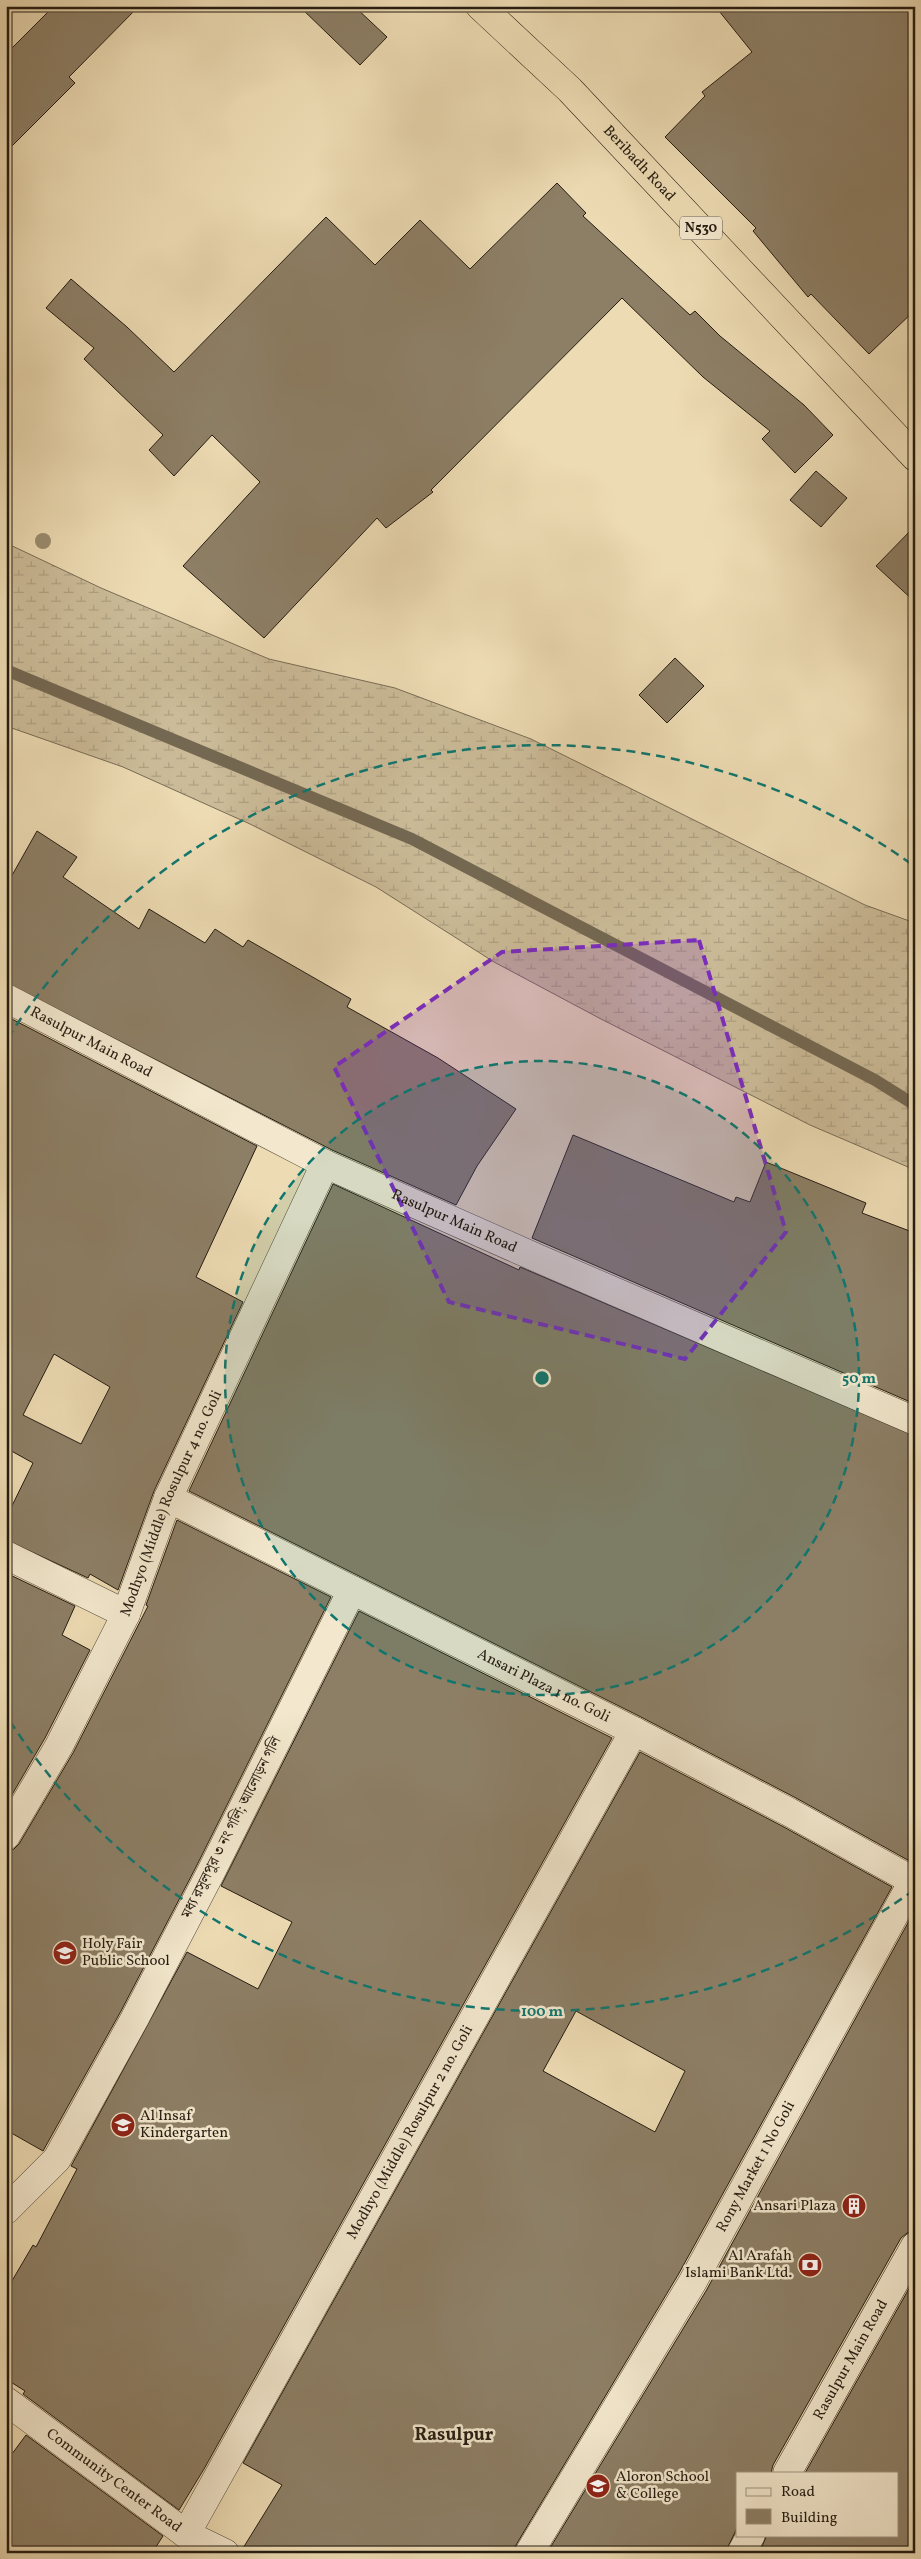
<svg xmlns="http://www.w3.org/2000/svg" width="921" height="2559" viewBox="0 0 921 2559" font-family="Vollkorn,'Noto Serif Bengali',serif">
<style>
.wetland{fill:url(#wetland-marsh);stroke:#786c55}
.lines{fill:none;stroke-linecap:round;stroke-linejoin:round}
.stream{stroke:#746852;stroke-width:12}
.building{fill:#8d7f66;stroke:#251c12;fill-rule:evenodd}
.street-casing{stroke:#574c3a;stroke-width:29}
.secondary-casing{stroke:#251c12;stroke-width:29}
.highway-casing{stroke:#251c12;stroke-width:29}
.street{stroke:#f3e8ce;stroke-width:28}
.secondary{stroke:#f3e8ce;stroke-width:28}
.highway{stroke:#eddbb3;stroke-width:28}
.tree{fill:#9a8c70}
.marked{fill:#7b2cbf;fill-opacity:0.2;stroke:#7b2cbf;stroke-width:4;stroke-dasharray:10 6;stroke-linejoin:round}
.ring{fill:none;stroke:#0f766e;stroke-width:2.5;stroke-dasharray:9 6}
.labels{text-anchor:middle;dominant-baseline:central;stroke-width:5;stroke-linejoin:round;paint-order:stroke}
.shield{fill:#f3e8ce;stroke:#63594a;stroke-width:1}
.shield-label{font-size:14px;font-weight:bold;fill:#251c12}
.street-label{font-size:15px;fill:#251c12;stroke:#f3e8ce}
.poi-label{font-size:15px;fill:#251c12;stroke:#f3e8ce;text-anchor:start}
.quarter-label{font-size:18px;font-weight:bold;fill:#251c12;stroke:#f3e8ce}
.centre{fill:#0f766e;stroke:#f3e8ce;stroke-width:2.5}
.ring-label{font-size:15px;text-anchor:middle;font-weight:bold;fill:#0f766e;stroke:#f3e8ce;stroke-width:5;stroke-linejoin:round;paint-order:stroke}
</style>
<defs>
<pattern id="wetland-marsh" width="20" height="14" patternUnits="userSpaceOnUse" patternTransform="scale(1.25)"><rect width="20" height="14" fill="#cbbb98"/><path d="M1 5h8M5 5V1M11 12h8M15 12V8" fill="none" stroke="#aea082"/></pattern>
</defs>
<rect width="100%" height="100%" fill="#eddbb3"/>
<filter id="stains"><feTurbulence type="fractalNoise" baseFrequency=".004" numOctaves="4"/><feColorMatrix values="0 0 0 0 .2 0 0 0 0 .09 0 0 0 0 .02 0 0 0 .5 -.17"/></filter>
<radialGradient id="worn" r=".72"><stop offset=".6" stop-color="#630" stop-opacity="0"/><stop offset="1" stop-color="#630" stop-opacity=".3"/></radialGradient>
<!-- wetland -->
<path class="wetland" d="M6,543L101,588L269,659L395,688L531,739L865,905L915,923V1170L810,1125L601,1019L494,962L376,887L250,824L123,767L6,726Z"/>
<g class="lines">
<!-- stream -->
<path class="stream" d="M6,670L412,839L875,1080L915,1105"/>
</g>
<!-- building -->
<path class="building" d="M54,6H139L69,77L75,83L6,152V54Z
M299,6H354L387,37L360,65Z
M715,6H915V310L869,354L811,294L808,297L753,231L756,228L665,137L705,96L702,92L752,52Z
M557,183L586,213L583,216L690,315L695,311L720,336L804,405L833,435L795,473L762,439L770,431L703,377L622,298L431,490L433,492L386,528L377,518L264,638L183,566L260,482L212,435L174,476L149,450L163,435L84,359L94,348L46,308L71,279L127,327L174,372L326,217L375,265L420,220L470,269Z
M816,471L847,498L821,527L790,500Z
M915,526V602L876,566Z
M675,658L704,686L667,723L639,695Z
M37,831L77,857L63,877L139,929L149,909L205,943L215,929L243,947L248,940L351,999L347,1007L438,1058L516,1109L477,1166L456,1205L332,1150L6,983V886Z
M6,1016L257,1146L196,1277L243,1302L154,1491L118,1590L90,1574L88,1578L6,1540V1518L33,1463L6,1448ZM54,1354L110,1387L81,1444L23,1415Z
M573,1135L734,1202L736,1197L750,1202L766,1162L866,1203L862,1213L915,1233V1404L532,1238Z
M333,1184L519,1270L520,1267L915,1436V1864L796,1798L641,1717L189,1491Z
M177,1520L331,1597L196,1867L121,2011L43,2151L6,2130V1852L14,1849L19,1844L73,1753L148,1606L146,1605Z
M6,1573L75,1606L62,1635L90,1650L45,1738L6,1805Z
M359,1611L612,1738L204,2469L179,2510L23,2394L25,2391L6,2379V2291L33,2245L36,2247L77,2169L71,2166L187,1952L258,1989L292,1922L221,1886Z
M640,1752L782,1826L892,1887L678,2275L516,2545L513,2553H240L282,2485L243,2463ZM576,2011L685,2071L655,2132L543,2071Z
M915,1910V2230L907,2233L901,2238L773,2465L771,2473H737V2528L725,2553H547L706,2291Z
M915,2278V2553H759L767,2535H897V2473H805Z
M26,2435L163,2536L152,2553H6V2462Z"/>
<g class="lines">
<defs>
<g id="street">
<path id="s1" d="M6,998L325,1164L537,1258L915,1421"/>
<path id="s2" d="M168,1498L634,1731L789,1812L915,1882"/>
<path d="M6,1555L126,1614"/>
<path id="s3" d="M6,1836L59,1746L126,1614L168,1498L325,1164"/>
<path d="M6,2210L57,2159L135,2018L210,1874L352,1590"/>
<path id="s4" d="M6,2401L186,2534L225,2553"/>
<path id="s5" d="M186,2534L634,1731"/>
<path id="s6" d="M529,2553L692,2283L913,1881"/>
</g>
<g id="secondary">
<path id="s7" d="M787,2473L915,2246"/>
<path d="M741,2553L751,2535"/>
</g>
<g id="highway">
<path id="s8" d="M480,6L570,90L915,457"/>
</g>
</defs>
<!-- street casing -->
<use href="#street" class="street-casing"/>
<!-- secondary casing -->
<use href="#secondary" class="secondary-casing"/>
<!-- highway casing -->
<use href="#highway" class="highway-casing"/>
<!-- street -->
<use href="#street" class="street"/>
<!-- secondary -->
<use href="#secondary" class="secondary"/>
<!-- highway -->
<use href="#highway" class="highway"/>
</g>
<!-- trees -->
<circle class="tree" cx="43" cy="541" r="8"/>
<!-- marked area -->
<path class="marked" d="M699,940L786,1232L685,1359L449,1302L334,1067L502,952Z"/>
<!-- distance rings -->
<circle cx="542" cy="1378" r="317" fill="#0f766e" fill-opacity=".12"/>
<g class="ring">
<circle cx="542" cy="1378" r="317"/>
<path d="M914 1890A633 633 0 0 1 8 1718M8 1038A633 633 0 0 1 914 866"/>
</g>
<!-- icons -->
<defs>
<symbol id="school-disc" viewBox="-11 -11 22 22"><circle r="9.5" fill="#8f2418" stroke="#f3e8ce"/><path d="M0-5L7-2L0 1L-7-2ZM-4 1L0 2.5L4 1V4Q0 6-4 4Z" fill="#fff"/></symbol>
<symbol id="building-disc" viewBox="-11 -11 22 22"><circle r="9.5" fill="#8f2418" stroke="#f3e8ce"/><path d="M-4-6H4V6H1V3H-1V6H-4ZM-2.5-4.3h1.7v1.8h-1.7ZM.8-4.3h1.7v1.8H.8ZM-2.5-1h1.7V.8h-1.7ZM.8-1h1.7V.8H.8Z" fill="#fff"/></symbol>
<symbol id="bank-disc" viewBox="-11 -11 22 22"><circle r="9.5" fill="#8f2418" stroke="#f3e8ce"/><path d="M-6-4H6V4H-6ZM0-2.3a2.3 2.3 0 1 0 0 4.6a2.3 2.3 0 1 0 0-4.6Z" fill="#fff"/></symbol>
</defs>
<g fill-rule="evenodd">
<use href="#school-disc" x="51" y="1939" width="28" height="28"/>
<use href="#school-disc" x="109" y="2111" width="28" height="28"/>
<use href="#building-disc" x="840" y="2192" width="28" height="28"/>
<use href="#bank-disc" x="796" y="2251" width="28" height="28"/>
<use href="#school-disc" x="584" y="2472" width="28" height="28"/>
</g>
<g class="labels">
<!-- shield labels -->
<rect class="shield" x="680" y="216.5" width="42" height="23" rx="4"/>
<g class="shield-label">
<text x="701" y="228">N530</text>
</g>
<!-- street labels -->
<g class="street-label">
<text stroke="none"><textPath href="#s8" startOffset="224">Beribadh Road</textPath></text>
<text stroke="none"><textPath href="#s1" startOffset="96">Rasulpur Main Road</textPath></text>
<text stroke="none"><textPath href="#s1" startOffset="501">Rasulpur Main Road</textPath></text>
<text stroke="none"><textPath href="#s3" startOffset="372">Modhyo (Middle) Rosulpur 4 no. Goli</textPath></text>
<text stroke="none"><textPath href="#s2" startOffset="420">Ansari Plaza 1 no. Goli</textPath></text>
<text transform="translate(232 1828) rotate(-63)">মধ্য রসুলপুর ৩ নং গলি; আলোড়ন গলি</text>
<text stroke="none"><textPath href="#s5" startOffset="460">Modhyo (Middle) Rosulpur 2 no. Goli</textPath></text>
<text stroke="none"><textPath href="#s6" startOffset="448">Rony Market 1 No Goli</textPath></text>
<text stroke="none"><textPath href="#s7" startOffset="130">Rasulpur Main Road</textPath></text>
<text stroke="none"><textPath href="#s4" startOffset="134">Community Center Road</textPath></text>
</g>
<!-- poi labels -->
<g class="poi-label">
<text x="82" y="1944">Holy Fair<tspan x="82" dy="17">Public School</tspan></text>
<text x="140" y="2116">Al Insaf<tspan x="140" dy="17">Kindergarten</tspan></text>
<text x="836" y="2206" text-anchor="end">Ansari Plaza</text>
<text x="792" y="2256" text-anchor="end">Al Arafah<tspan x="792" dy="17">Islami Bank Ltd.</tspan></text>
<text x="616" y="2477">Aloron School<tspan x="616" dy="17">&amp; College</tspan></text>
</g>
<!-- quarter labels -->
<g class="quarter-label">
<text x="454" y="2435">Rasulpur</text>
</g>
</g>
<circle cx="542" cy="1378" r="8" class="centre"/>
<g class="ring-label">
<text x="859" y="1383">50 m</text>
<text x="542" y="2016">100 m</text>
</g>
<!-- margin -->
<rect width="921" height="2559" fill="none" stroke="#eddbb3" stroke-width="25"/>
<rect x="8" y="8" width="906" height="2544" fill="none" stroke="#251c12" stroke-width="2.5"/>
<rect x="12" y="12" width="896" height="2534" fill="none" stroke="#251c12"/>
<!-- legend -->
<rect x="736" y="2472" width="162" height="65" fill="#f3e8ce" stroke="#a19683"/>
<rect x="746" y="2488" width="25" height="8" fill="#f3e8ce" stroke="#a19683"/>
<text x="781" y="2496" font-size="15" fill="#251c12">Road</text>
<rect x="746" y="2509" width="25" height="15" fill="#8d7f66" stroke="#a19683"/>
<text x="781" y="2522" font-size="15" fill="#251c12">Building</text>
<rect width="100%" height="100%" filter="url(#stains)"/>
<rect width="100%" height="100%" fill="url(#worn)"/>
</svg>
